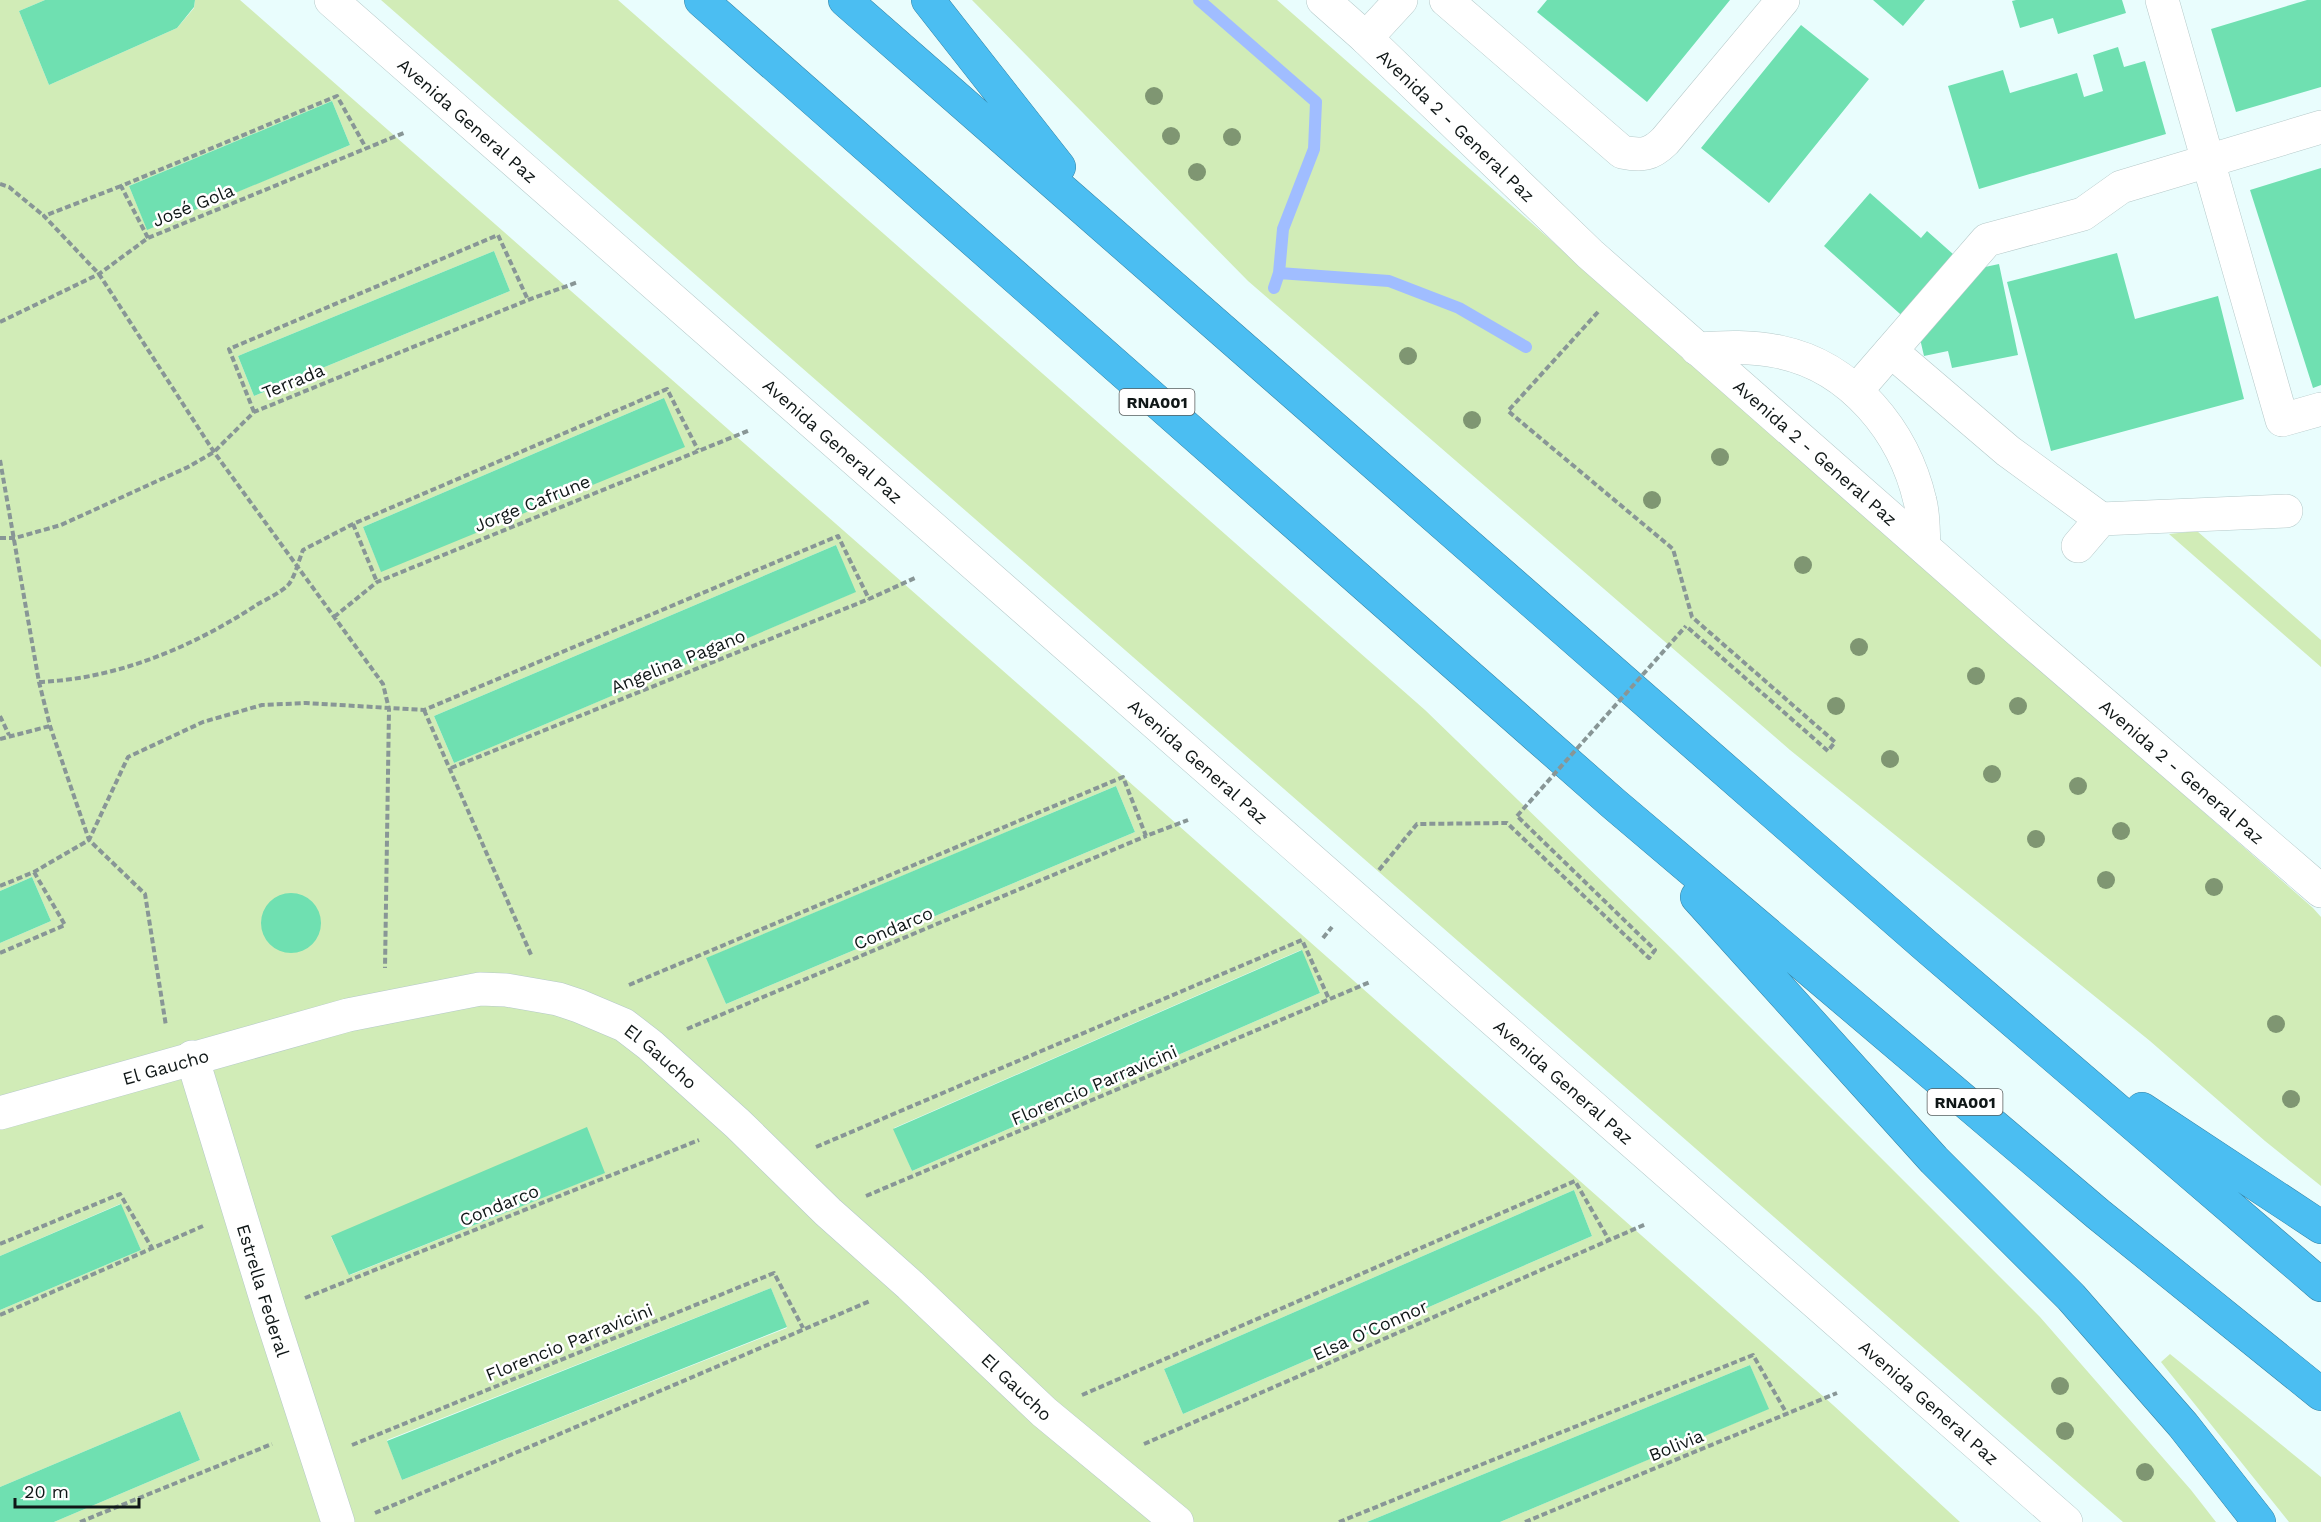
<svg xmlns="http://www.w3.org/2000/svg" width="2321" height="1522" viewBox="0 0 2321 1522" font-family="'Work Sans',sans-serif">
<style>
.green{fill:#d1ecb7;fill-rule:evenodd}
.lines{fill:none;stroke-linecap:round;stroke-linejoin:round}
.stream{stroke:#a0bdff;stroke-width:12}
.building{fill:#6fe0b1}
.minor-casing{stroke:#b5c9c9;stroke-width:34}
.highway-casing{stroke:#3684a5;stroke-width:34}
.path{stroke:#889696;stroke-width:4;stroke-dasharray:6 3;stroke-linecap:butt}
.minor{stroke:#fff;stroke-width:33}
.highway{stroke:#4bbef2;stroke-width:33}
.path-bridge{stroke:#889696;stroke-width:4;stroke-dasharray:6 3;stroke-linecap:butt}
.tree{fill:#7f9672}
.labels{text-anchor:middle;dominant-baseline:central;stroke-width:5;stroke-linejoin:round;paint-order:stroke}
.shield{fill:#fff;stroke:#585d5d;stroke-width:1.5}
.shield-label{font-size:16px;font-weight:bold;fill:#101717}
.street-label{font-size:18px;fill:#101717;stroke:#fff}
</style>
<rect width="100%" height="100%" fill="#e9fdfd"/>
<!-- green -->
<path class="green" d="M0,0H45L19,11L49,85L177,28L194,8L195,0H240L1092,749L1833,1405L1960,1522H1500L1768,1409L1750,1365L1367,1522H54L200,1460L180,1411L0,1487V1310L141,1250L120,1204L0,1256V943L51,921L32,877L0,891ZM332,101L350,145L147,229L129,186ZM494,251L510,291L254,396L238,356ZM664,398L381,571L363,527ZM836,545L855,592L454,763L434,716ZM1116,786L1135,832L726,1004L707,958ZM1301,950L1320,993L912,1171L894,1128ZM604,1173L350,1275L331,1237ZM1574,1190L1592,1236L1183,1414L1164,1369ZM771,1288L787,1328L402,1480L387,1440Z
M381,0H618L1425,710L1673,950L2040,1317L2191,1490L2216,1522H2123Z
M972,0H1277L2313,908L2321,917V1186L2265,1141L2150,1041L1790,750L1248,281Z
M2197,531L2321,640V667L2169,534Z
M2170,1354L2321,1477V1522H2289L2161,1362Z"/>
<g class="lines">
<!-- stream -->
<path class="stream" d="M1199,0L1316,102L1314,149L1283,229L1279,273L1274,288
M1279,273L1389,281L1459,308L1526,347"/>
</g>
<!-- building -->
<path class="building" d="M45,0H195L194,7L177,28L49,85L19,11Z
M1547,0H1730L1647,102L1537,12Z
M1873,0H1925L1903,26Z
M2016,0H2122L2126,13L2058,34L2053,18L2020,28L2012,1Z
M2307,0H2321V87L2236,112L2211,29Z
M1801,25L1869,79L1769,203L1701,148Z
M2118,47L2124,67L2145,61L2166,134L1979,189L1948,86L2003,70L2010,93L2077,73L2084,97L2103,91L2093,55Z
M332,101L350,145L147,230L129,186Z
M2321,168V385L2313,388L2250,190Z
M1870,193L1921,238L1927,231L1971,270L1999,264L2018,355L1952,368L1948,351L1924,356L1918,330L1824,246Z
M494,251L510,291L254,396L238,356Z
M2117,253L2135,319L2218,296L2244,399L2051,451L2007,282Z
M664,398L685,447L381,572L363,527Z
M836,545L856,592L454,763L434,716Z
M1116,786L1135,832L726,1004L706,958Z
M32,877L51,921L0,943V891Z
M261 923a30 30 0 1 1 60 0a30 30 0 1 1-60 0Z
M1302,950L1320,993L912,1171L893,1129Z
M587,1127L605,1173L349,1275L331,1236Z
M1574,1190L1592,1236L1183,1414L1164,1369Z
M121,1204L141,1250L0,1310V1256Z
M771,1288L787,1327L402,1480L387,1441Z
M1750,1365L1769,1409L1500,1522H1367Z
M180,1411L200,1460L54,1522H0V1487Z"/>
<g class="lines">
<defs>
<g id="minor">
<path id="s1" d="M331,0L2066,1522"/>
<path id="s2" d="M1323,0L1366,38L1590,254L2018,630L2321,891"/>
<path d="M1446,0L1622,152C1642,156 1651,155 1665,141L1783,0"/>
<path d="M2162,0L2282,420L2321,409"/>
<path d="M1366,38L1401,0"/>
<path d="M1697,349C1725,347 1752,346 1780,352C1852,367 1904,432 1920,501C1924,516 1923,532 1924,547"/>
<path d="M1891,351L2008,451L2101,519"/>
<path d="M1856,391L1987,240L2083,214L2121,187L2321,127"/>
<path d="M2078,546L2101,519L2286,511"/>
<path id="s3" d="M192,1057L270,1312L338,1522"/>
<path id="s4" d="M0,1113L348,1015L480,989L506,990L558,999L579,1006L624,1025L650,1045L738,1124L828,1212L910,1285L1044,1412L1177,1522"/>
</g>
<path id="highway" d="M701,0L1614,804L2098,1214L2321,1394
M845,0L1926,946L2321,1285
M928,0L1059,167
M1697,897L1934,1160L2071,1297L2183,1425L2259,1522
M2142,1109L2321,1227"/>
</defs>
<!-- minor casing -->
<use href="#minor" class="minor-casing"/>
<!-- highway casing -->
<use href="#highway" class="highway-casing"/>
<!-- path -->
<path class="path" d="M0,184L9,187L44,216
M121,186L44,216L99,274L214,452L383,684L389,709L385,968
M148,238L121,186L337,96L366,148
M1598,312L1508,411L1673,549L1692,617L1835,742L1828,751L1686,626
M0,322L99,274L148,238L406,132
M254,412L229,349L498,235L528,300
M0,460L39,682L50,726L89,840L145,894L166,1026
M353,524L377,582
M0,538H15L61,525L188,467L214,452L254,412L528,300L578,282
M334,617L377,582L750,430
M39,682C117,679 193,647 258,604C267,599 282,592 289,584C295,576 299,560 303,550L353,524L667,389L698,450
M424,710L532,957
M0,716L9,735
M0,739L50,726
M451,768L869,599L915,578
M1379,870L1417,824L1507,823L1649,958L1655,950L1517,816
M0,886L34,872L89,840L128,757L203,722L262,705L306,703L424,710L838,536L869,599
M1323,938L1332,927
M0,953L65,925L34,872
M629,985L1123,777L1146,836L1188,820
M687,1029L1146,836
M816,1147L1302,940L1329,999
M866,1196L1370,982
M0,1244L120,1194L152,1248
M305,1298L699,1140
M0,1315L203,1226
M1082,1395L1575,1181L1609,1240
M1144,1444L1646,1224
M352,1445L774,1273L803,1328
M375,1513L870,1301
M80,1522L272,1444
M1339,1522L1753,1355L1787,1414
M1525,1522L1837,1393"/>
<!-- minor -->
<use href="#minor" class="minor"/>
<!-- highway -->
<use href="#highway" class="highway"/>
<!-- path-bridge -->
<path class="path-bridge" d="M1517,816L1686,626"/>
</g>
<!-- trees -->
<g class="tree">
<circle cx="1154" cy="96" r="9"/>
<circle cx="1171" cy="136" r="9"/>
<circle cx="1232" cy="137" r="9"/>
<circle cx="1197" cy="172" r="9"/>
<circle cx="1408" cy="356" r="9"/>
<circle cx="1472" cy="420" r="9"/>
<circle cx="1720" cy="457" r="9"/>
<circle cx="1652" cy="500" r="9"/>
<circle cx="1803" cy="565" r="9"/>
<circle cx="1859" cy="647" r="9"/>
<circle cx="1976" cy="676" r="9"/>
<circle cx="1836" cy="706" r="9"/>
<circle cx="2018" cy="706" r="9"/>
<circle cx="1890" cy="759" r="9"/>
<circle cx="1992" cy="774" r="9"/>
<circle cx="2078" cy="786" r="9"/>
<circle cx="2121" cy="831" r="9"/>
<circle cx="2036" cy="839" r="9"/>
<circle cx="2106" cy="880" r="9"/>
<circle cx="2214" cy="887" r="9"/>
<circle cx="2276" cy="1024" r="9"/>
<circle cx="2291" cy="1099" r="9"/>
<circle cx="2060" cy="1386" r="9"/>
<circle cx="2065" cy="1431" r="9"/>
<circle cx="2145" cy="1472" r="9"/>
</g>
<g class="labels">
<!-- shield labels -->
<g class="shield">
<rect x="1119.5" y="389" width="75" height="26" rx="4.5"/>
<rect x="1927.5" y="1089" width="75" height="26" rx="4.5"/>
</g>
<g class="shield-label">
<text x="1157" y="402">RNA001</text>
<text x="1965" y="1102">RNA001</text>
</g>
<!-- street labels -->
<g class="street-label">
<text stroke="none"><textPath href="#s1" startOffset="182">Avenida General Paz</textPath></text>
<text stroke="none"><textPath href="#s2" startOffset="183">Avenida 2 - General Paz</textPath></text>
<text transform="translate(193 205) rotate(-22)">José Gola</text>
<text transform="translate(293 381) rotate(-22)">Terrada</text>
<text stroke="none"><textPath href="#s1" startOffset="668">Avenida General Paz</textPath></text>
<text stroke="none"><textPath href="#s2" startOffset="669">Avenida 2 - General Paz</textPath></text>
<text transform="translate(532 503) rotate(-22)">Jorge Cafrune</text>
<text transform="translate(678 661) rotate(-22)">Angelina Pagano</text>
<text stroke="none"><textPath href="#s1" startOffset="1154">Avenida General Paz</textPath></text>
<text stroke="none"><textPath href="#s2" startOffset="1155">Avenida 2 - General Paz</textPath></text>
<text transform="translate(893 928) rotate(-23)">Condarco</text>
<text stroke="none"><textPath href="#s4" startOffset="694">El Gaucho</textPath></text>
<text stroke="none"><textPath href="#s4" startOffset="172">El Gaucho</textPath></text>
<text stroke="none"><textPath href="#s1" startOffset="1640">Avenida General Paz</textPath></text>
<text transform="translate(1094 1085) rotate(-23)">Florencio Parravicini</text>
<text transform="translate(499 1205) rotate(-22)">Condarco</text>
<text stroke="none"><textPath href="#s3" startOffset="244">Estrella Federal</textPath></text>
<text transform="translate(1370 1330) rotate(-24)">Elsa O'Connor</text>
<text transform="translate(569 1342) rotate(-22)">Florencio Parravicini</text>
<text stroke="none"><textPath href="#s4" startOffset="1180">El Gaucho</textPath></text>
<text stroke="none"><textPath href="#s1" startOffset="2126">Avenida General Paz</textPath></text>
<text transform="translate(1676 1445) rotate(-22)">Bolivia</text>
</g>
</g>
<!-- scale -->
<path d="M15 1498v9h124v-9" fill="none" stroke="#101717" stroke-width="3"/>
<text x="24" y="1498" font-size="18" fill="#101717" stroke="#ffffff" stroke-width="4.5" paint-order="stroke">20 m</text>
</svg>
